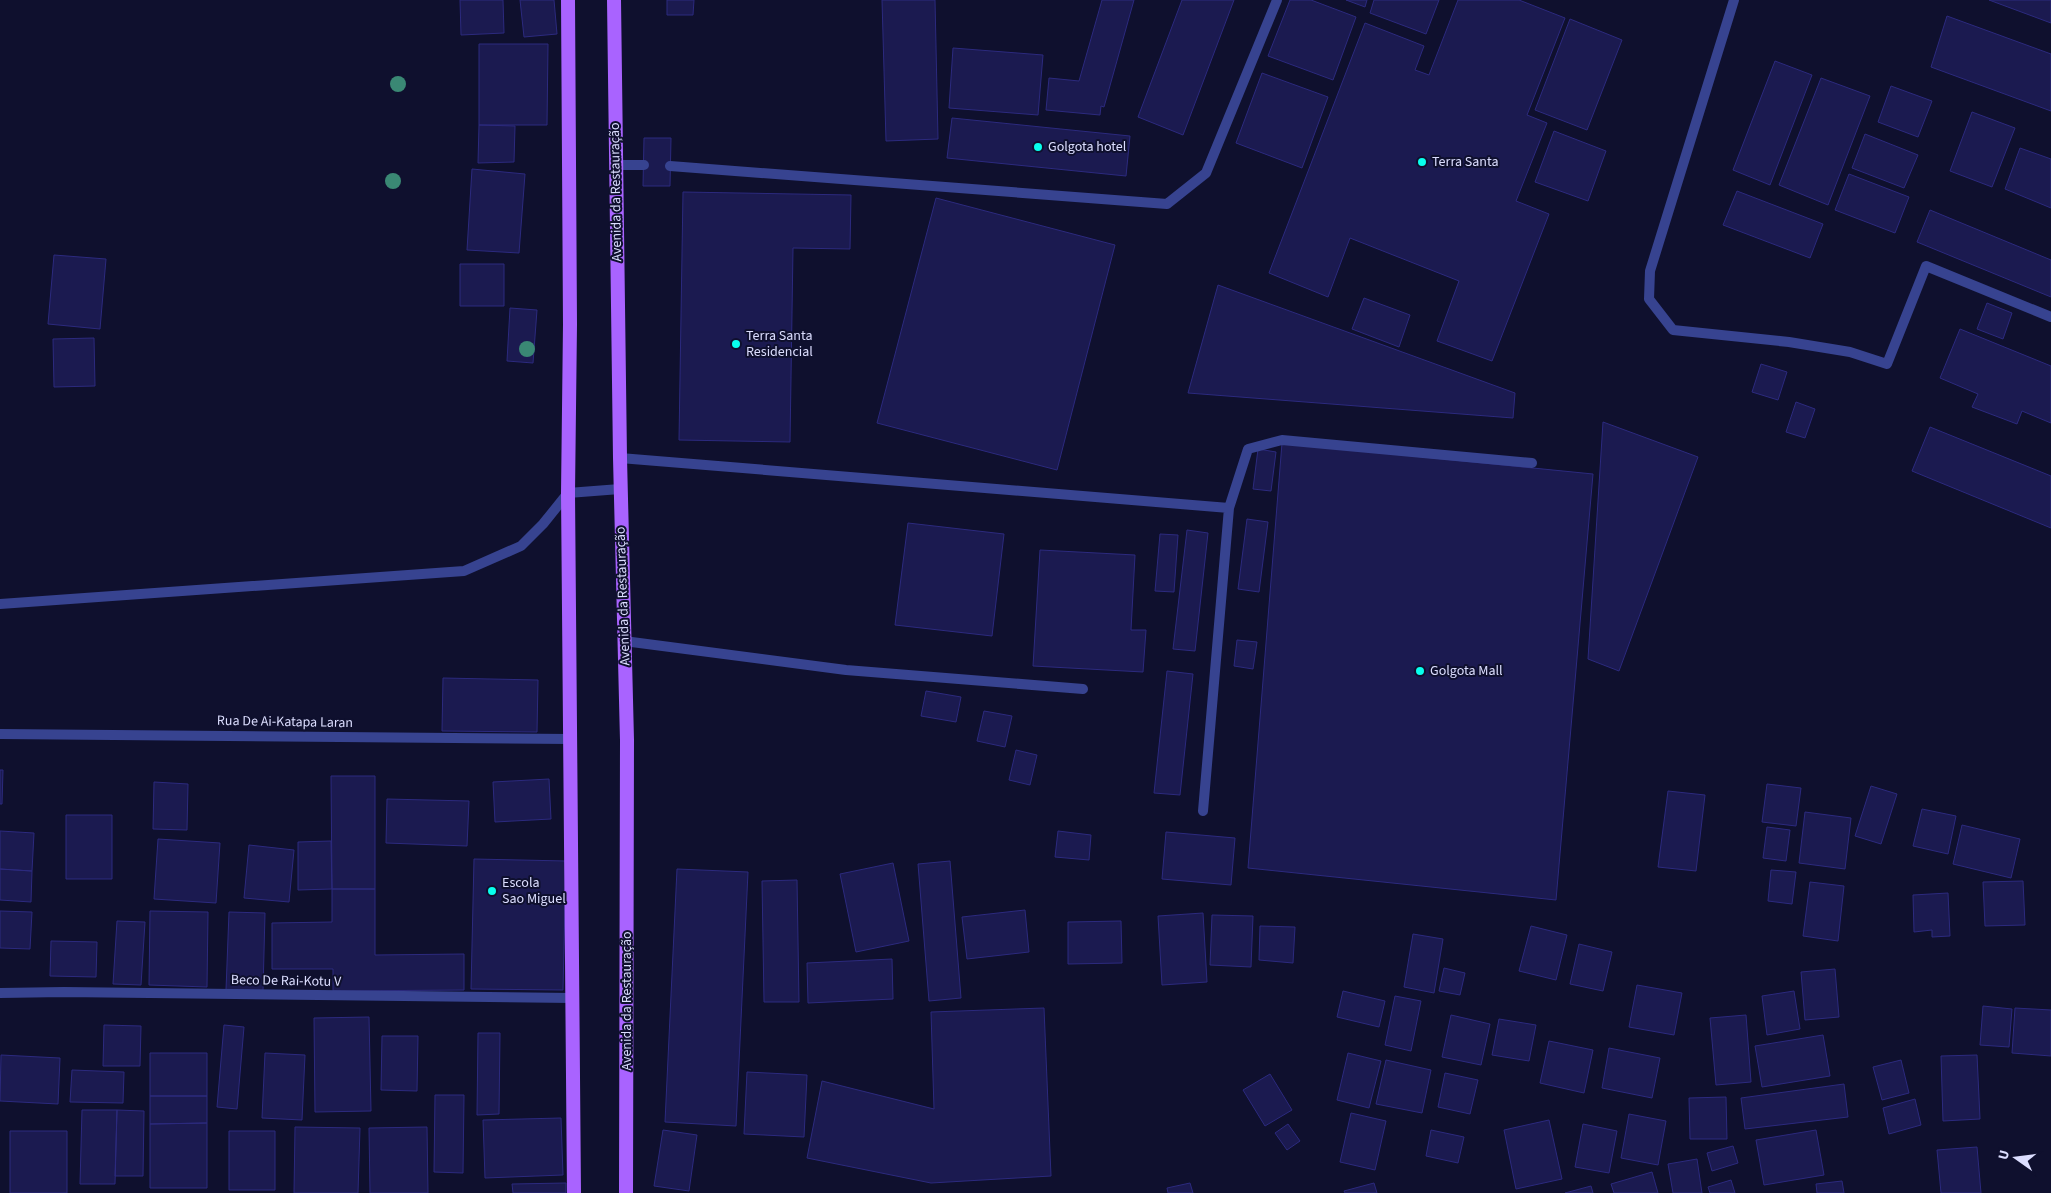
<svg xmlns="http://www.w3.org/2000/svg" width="2051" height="1193" viewBox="0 0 2051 1193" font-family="'Source Sans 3',sans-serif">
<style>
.building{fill:#1b1a50;stroke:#2c2a7e}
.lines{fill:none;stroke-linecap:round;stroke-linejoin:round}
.service{stroke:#374390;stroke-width:10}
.minor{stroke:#374390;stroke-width:10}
.primary{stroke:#a963ff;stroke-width:14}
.tree{fill:#3a8874}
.poi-dot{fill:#08ffed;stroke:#0f102e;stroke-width:2}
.labels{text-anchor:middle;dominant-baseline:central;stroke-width:4;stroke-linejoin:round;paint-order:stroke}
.poi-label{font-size:14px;fill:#dcdeff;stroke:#0f102e;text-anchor:start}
.street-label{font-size:14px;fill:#dcdeff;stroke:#0f102e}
</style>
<rect width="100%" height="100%" fill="#0f102e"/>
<!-- building -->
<path class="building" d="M460,0H503L504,33L461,35Z
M520,0H554L557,34L524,37Z
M667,0H694L693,15H667Z
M882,0H935L938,139L886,141Z
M1102,0H1134L1104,107L1101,106L1100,115L1046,110L1049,78L1079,81Z
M1182,0H1234L1183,135L1138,117Z
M1290,0H1311L1356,17L1333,80L1268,56Z
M1346,0H1367L1365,7Z
M1374,0H1439L1426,34L1370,13Z
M1458,0H1519L1565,18L1527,115L1547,123L1516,201L1549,214L1492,361L1437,341L1459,281L1350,238L1328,297L1269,273L1365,23L1424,46L1415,70L1429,75Z
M1989,0H2051V23Z
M1947,16L2051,54V111L1931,67Z
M1570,19L1622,40L1587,130L1535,110Z
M479,44H548L547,125H479Z
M953,48L1043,55L1038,115L949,108Z
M1775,61L1812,75L1770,185L1733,170Z
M1262,73L1328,97L1302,168L1236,143Z
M1821,78L1870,96L1828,205L1779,185Z
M1891,86L1932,101L1918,137L1878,122Z
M1972,112L2015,128L1992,187L1950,171Z
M952,118L1130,136L1126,176L947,158Z
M479,125L515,126L514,162L478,163Z
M1554,131L1606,151L1588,201L1535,182Z
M1865,134L1918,155L1904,188L1852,168Z
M644,138H671L670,186H643Z
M2020,148L2051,159V208L2005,189Z
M472,169L525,174L519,253L467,250Z
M1849,174L1909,197L1895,233L1835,210Z
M1737,191L1823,224L1810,258L1723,225Z
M683,192L851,195L850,249L793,248L790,442L679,440Z
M936,198L1115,245L1057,470L877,423Z
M1930,210L2051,260V297L1917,242Z
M54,255L106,259L100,329L48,324Z
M460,264H504V306H460Z
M1218,285L1515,393L1513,418L1188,393Z
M1364,298L1410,315L1399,347L1352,329Z
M1987,303L2012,313L2003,339L1977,329Z
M510,308L537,310L533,363L507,361Z
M1960,329L2051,366V423L2022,411L2017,424L1972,407L1978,394L1940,378Z
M94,338L95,386L54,387L53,339Z
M1761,364L1787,372L1778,400L1752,392Z
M1796,402L1815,409L1805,438L1786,432Z
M1603,422L1698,457L1619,671L1588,659Z
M1930,427L2051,476V528L1912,471Z
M1282,443L1593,474L1556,900L1248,868Z
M1258,449L1276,452L1271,491L1253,489Z
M1247,519L1268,522L1259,592L1238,589Z
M908,523L1004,534L992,636L895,625Z
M1187,530L1208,533L1195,651L1173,649Z
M1160,534L1178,535L1174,592L1155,591Z
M1040,550L1135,555L1131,630H1146L1143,672L1033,666Z
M1237,640L1257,642L1253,669L1234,666Z
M1167,671L1193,674L1180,795L1154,793Z
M443,678L538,680L537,732L442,731Z
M926,691L961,697L956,722L921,716Z
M984,711L1012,716L1005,747L977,741Z
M1016,750L1037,755L1030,785L1009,780Z
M0,770H3L2,804H0Z
M331,776H375V889H332Z
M549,779L551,819L495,822L493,782Z
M154,782L188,784L187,830L153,829Z
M1767,784L1801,788L1796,826L1762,822Z
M1871,786L1897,794L1881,844L1855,836Z
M1668,791L1705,795L1696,871L1658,867Z
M387,799L469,801L467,846L386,843Z
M1922,809L1956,816L1948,854L1913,846Z
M1805,812L1851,818L1845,869L1799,863Z
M66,815H112V879H66Z
M1962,825L2020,839L2011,878L1953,864Z
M1767,827L1790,830L1786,861L1763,858Z
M0,831L34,833L32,871L0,869Z
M1058,831L1091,835L1089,860L1055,857Z
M1166,832L1235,838L1231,885L1162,879Z
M158,839L220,843L216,903L154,899Z
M331,841L332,889L298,890V842Z
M249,845L294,850L289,902L244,898Z
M474,859L566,861L563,990L471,989Z
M950,861L961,998L929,1001L918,864Z
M893,863L909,941L856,952L840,874Z
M0,869L32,871L31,902L0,900Z
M677,869L748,872L736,1126L665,1122Z
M1771,870L1796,872L1792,904L1768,901Z
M797,880L799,1002H764L762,881Z
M2023,881L2025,925L1985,926L1983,882Z
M1810,882L1844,886L1838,941L1803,936Z
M332,889H375V955L464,954V990L333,991V969H272V923L332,922Z
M1948,893L1950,936L1932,937V930L1914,932L1913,895Z
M1025,910L1029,952L967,959L962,917Z
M0,911L32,912L30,949L0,948Z
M150,911L208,912L207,987L149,985Z
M229,912L265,913L263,991L226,990Z
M1203,913L1207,982L1162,985L1158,916Z
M1212,915L1253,916L1251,967L1210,965Z
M117,921L145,922L141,985L113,984Z
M1121,921L1122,963L1068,964V922Z
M1260,926L1295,927L1293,963L1259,960Z
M1531,926L1567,935L1556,980L1519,971Z
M1413,934L1443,939L1434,993L1404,987Z
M51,941L97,942L96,977L50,976Z
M1579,944L1612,952L1603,991L1570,984Z
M892,959L893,999L808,1003L807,963Z
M1444,968L1465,973L1460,995L1439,991Z
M1835,969L1839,1017L1805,1020L1801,972Z
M1637,985L1682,993L1674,1035L1629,1027Z
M1343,991L1385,1001L1379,1027L1337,1017Z
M1794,991L1800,1029L1767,1035L1762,996Z
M1395,996L1421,1001L1411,1051L1385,1045Z
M1983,1006L2012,1009L2009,1047L1980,1045Z
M1044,1008L1051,1176L931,1183L807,1158L822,1081L934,1109L931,1012Z
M2015,1008L2051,1010V1056L2012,1053Z
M1451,1015L1490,1024L1481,1065L1442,1057Z
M1746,1015L1751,1082L1716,1085L1710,1018Z
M369,1017L371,1111L315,1112L314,1018Z
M1499,1019L1536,1025L1529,1061L1492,1055Z
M104,1025L141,1026L140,1066H103Z
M224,1025L244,1027L237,1109L217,1107Z
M478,1033H500L499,1114L477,1115Z
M1823,1035L1830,1076L1762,1087L1755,1046Z
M382,1036H418L417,1091L381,1090Z
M1549,1041L1593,1050L1584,1093L1540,1083Z
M1609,1048L1660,1058L1652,1098L1602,1088Z
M150,1053H207V1096H150Z
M265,1053L305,1055L302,1120L262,1118Z
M1348,1053L1381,1061L1369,1108L1337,1100Z
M1,1055L60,1058L58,1104L0,1101Z
M1977,1055L1980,1119L1943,1121L1941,1056Z
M1386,1060L1431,1070L1422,1113L1376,1104Z
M1901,1060L1909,1093L1882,1100L1873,1067Z
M72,1070L124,1072L123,1103L70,1102Z
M747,1072L807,1075L804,1137L744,1134Z
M1445,1073L1478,1080L1470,1114L1438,1107Z
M1270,1074L1292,1110L1265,1126L1243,1090Z
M1844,1084L1848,1117L1745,1129L1741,1098Z
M435,1095H464L463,1173L434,1172Z
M150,1096H207V1123L150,1124Z
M1726,1097L1727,1139H1690L1689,1098Z
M1915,1099L1921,1125L1889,1134L1883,1108Z
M82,1110H117L115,1184H80Z
M117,1110L144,1111L143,1176H115Z
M1351,1113L1386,1121L1375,1170L1340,1162Z
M1629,1114L1666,1121L1658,1165L1621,1158Z
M561,1118L563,1175L485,1178L483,1120Z
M1549,1120L1562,1179L1516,1189L1504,1130Z
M207,1123V1188H150V1124Z
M1288,1124L1300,1141L1287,1150L1275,1133Z
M1583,1124L1617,1131L1609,1173L1575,1167Z
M295,1127L360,1128L358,1193H294Z
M427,1127L428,1193H370L369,1128Z
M663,1130L697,1135L689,1191L654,1186Z
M1431,1130L1464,1137L1458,1163L1426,1156Z
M1816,1130L1824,1175L1764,1185L1756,1140Z
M10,1131H67V1193H10Z
M229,1131H275V1190H229Z
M1733,1146L1738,1163L1712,1171L1707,1153Z
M1977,1147L1981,1193H1941L1937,1150Z
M1697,1159L1702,1193H1673L1668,1164Z
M1652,1172L1658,1193H1614L1611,1184Z
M1731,1180L1735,1193H1710L1708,1187Z
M1842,1181L1844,1193H1817L1816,1184Z
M566,1183V1193H513L512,1184Z
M1190,1183L1193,1193H1168L1167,1188Z
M1374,1183L1377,1193H1345L1344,1191Z
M1591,1186L1593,1193H1565Z"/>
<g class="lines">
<!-- service -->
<path class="service" d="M1734,0L1650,271L1649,299L1673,330L1789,342L1850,352L1887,364L1926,266L2051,317
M616,165H644
M670,166L1167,204L1206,173L1277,0
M620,458L1229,508
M0,604L464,571L521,546L543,524L568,493L620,489
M624,641L846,670L1083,689
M1203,811L1229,508L1248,449L1282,440L1532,463"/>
<!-- minor -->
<path class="minor" d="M0,734L570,739
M0,993L64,992L573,998"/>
<!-- primary -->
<path class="primary" d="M568,0L570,324L568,493L574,1193
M614,0L620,458L627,740L626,1193"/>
</g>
<!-- trees -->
<g class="tree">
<circle cx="398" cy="84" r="8"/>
<circle cx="393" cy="181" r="8"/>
<circle cx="527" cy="349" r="8"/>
</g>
<!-- markers -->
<g class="poi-dot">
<circle cx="1038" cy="147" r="5"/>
<circle cx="1422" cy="162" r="5"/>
<circle cx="736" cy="344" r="5"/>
<circle cx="1420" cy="671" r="5"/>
<circle cx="492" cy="891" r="5"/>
</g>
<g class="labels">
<!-- poi labels -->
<g class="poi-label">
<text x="1048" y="147">Golgota hotel</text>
<text x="1432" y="162">Terra Santa</text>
<text x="746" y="336">Terra Santa<tspan x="746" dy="16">Residencial</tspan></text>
<text x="1430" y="671">Golgota Mall</text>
<text x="502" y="883">Escola<tspan x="502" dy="16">Sao Miguel</tspan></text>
</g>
<!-- street labels -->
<g class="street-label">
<text transform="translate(616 192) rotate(-91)">Avenida da Restauração</text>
<text transform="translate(623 596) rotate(-92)">Avenida da Restauração</text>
<text transform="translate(285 722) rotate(1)">Rua De Ai-Katapa Laran</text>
<text transform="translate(286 981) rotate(1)">Beco De Rai-Kotu V</text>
<text transform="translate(627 1001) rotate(-90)">Avenida da Restauração</text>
</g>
</g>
<!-- north arrow -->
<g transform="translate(2016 1158) rotate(284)" stroke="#0f102e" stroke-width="4" paint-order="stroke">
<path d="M0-4L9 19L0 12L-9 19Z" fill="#dcdeff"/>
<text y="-8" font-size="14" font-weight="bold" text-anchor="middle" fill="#dcdeff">U</text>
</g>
</svg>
